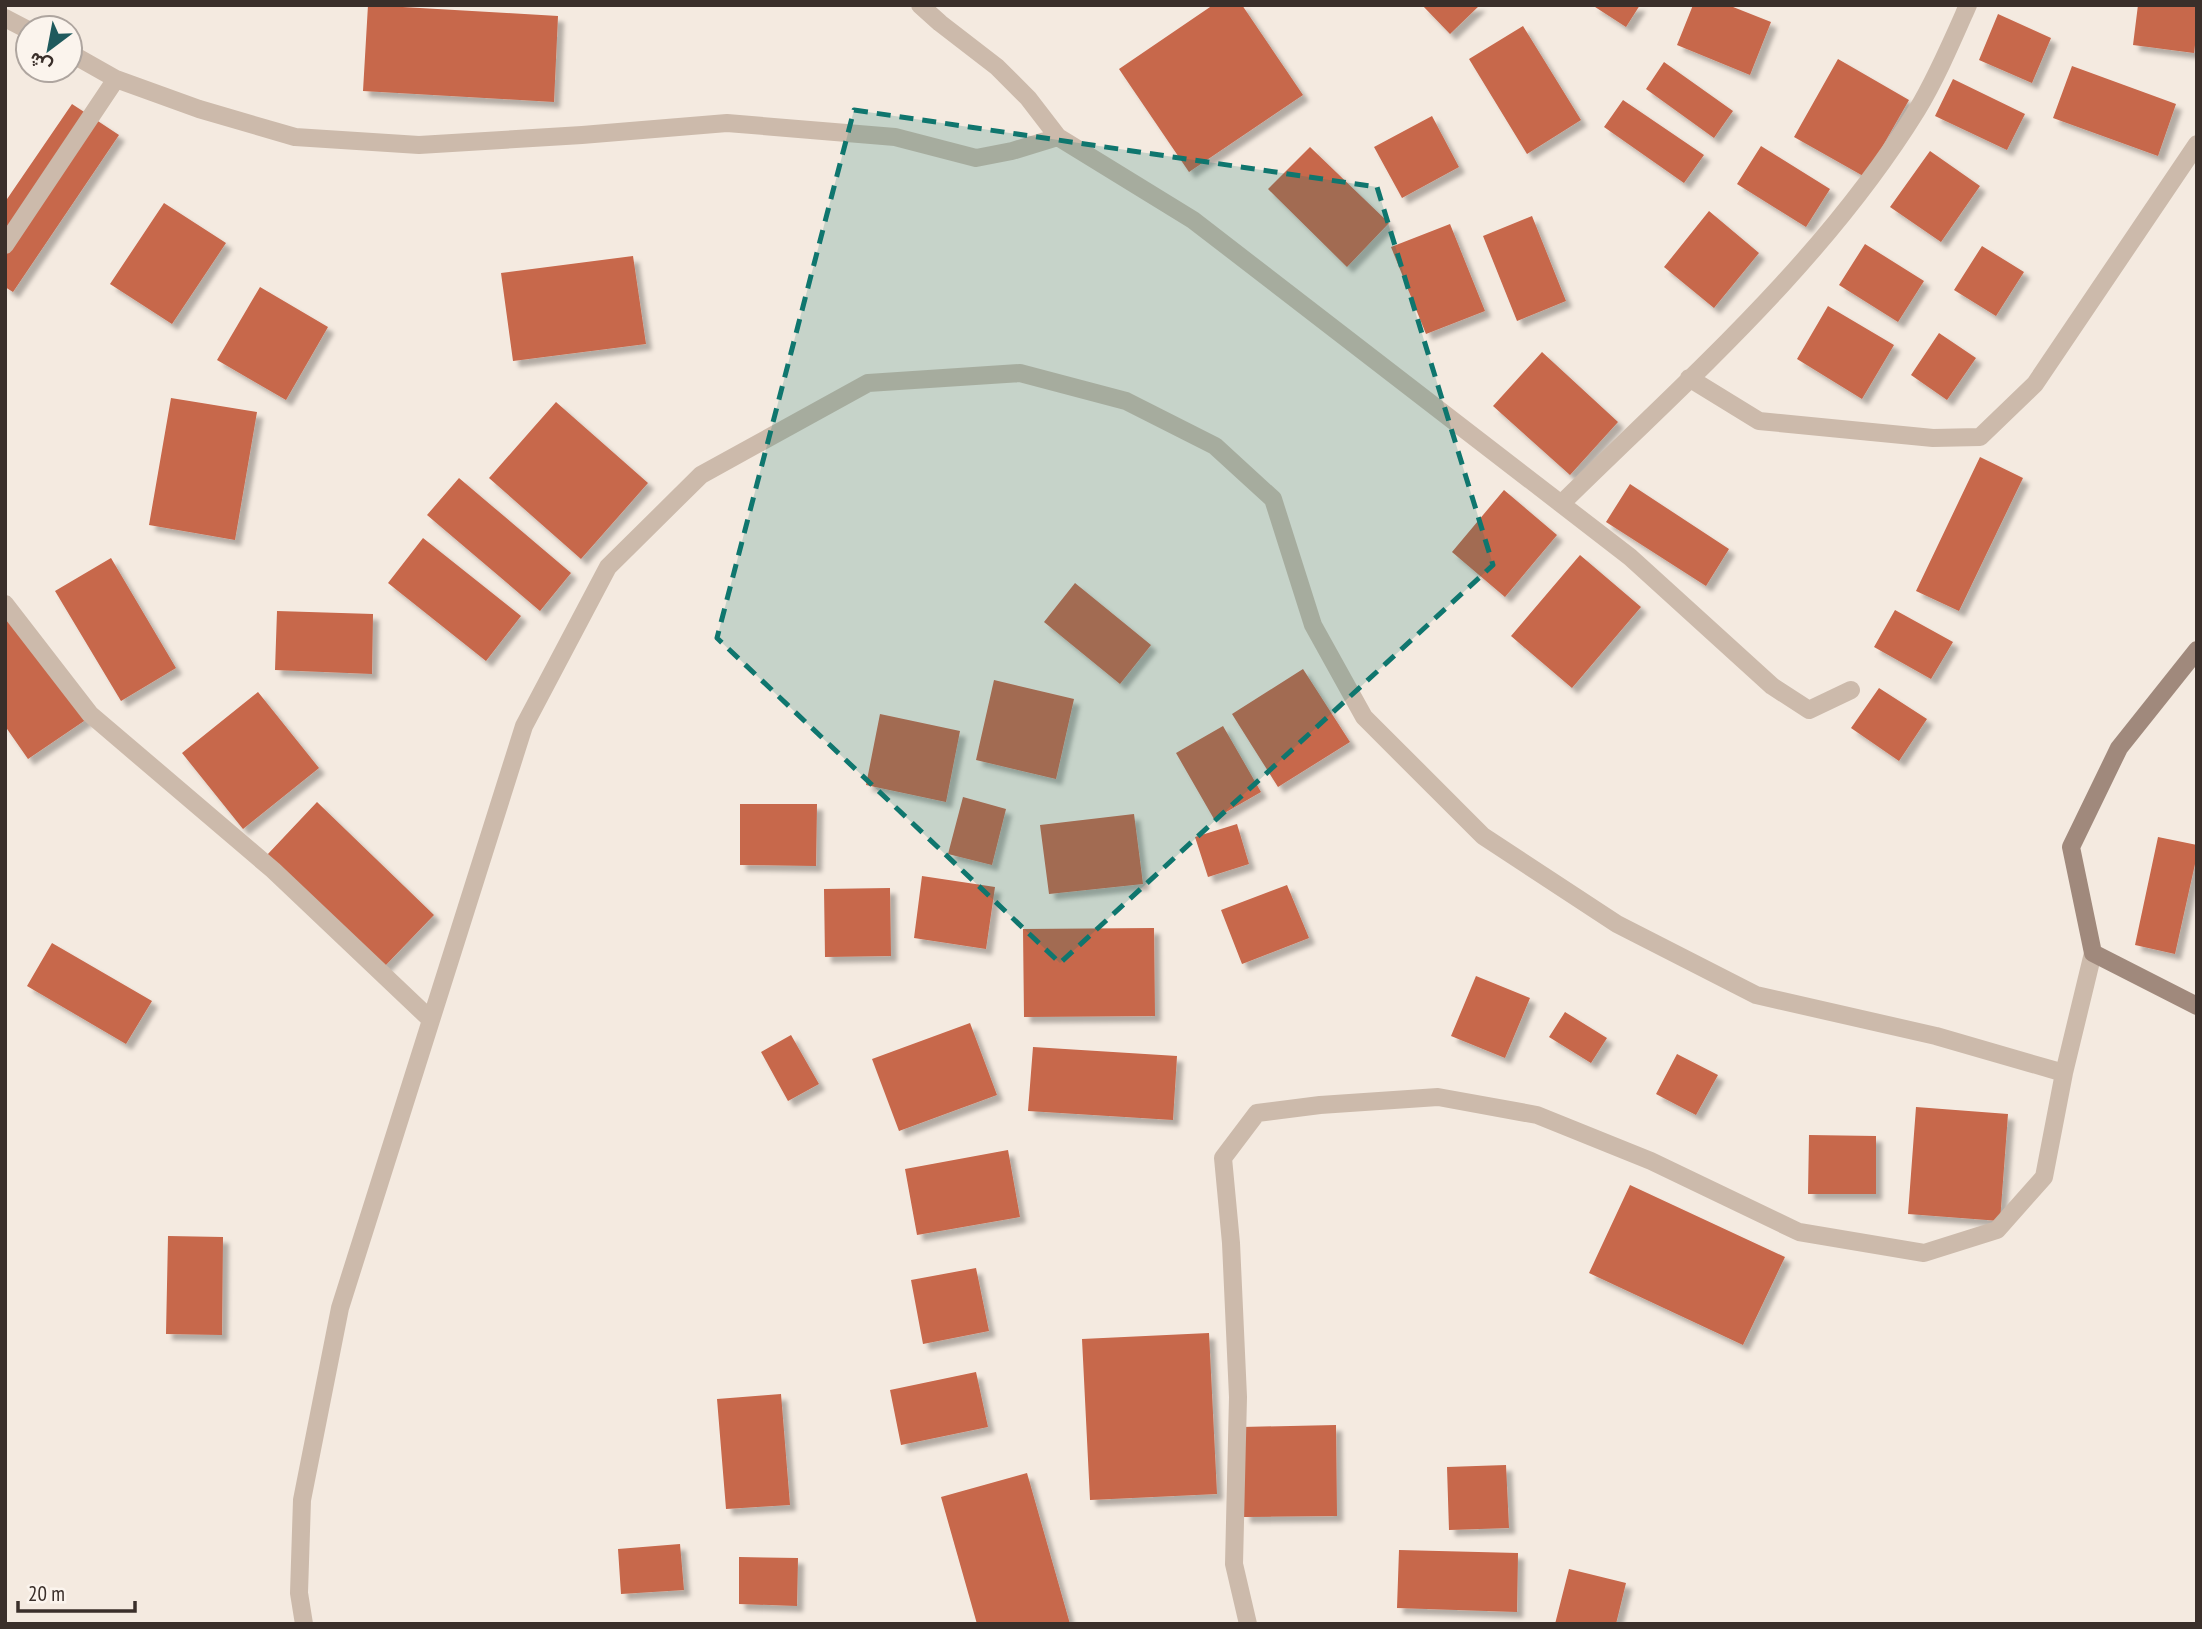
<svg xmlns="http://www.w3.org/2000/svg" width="2202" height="1629" viewBox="0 0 2202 1629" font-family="'PT Sans Narrow',Vazirmatn,sans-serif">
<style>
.building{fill:#c7674b;filter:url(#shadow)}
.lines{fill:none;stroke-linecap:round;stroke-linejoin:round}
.minor{stroke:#ccbaab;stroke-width:18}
.secondary{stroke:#a0897c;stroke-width:18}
.marked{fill:#0f766e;fill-opacity:0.2;stroke:#0f766e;stroke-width:5;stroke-dasharray:14 9;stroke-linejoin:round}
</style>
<defs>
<filter id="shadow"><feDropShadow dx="6" dy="6" stdDeviation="2" flood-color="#0004"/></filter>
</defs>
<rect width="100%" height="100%" fill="#f4eae0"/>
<!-- building -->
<path class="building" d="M368,5L558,16L554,102L363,91Z
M1213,5H1242L1303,95L1189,172L1119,69Z
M1422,5H1480L1450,34Z
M1592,5H1640L1626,27Z
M1693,5H1728L1771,22L1750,75L1677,45Z
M2138,5H2197V29L2194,53L2133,45Z
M1998,14L2051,38L2032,83L1979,60Z
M1523,26L1581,120L1527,154L1469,59Z
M1838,59L1909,100L1865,177L1794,137Z
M1664,62L1733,111L1714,138L1646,89Z
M2072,66L2176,104L2158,156L2053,118Z
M1953,79L2025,114L2007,150L1935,116Z
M1623,100L1704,155L1684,183L1604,127Z
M72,104L119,135L13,292L5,287V202Z
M1432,116L1459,167L1402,198L1374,147Z
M1761,146L1830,189L1806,227L1737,184Z
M1310,147L1389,223L1347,267L1268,189Z
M1930,151L1980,186L1941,242L1890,207Z
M164,203L226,243L172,324L110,284Z
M1709,211L1759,253L1714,308L1664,267Z
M1532,216L1566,301L1517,321L1483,236Z
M1450,224L1485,311L1426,334L1391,247Z
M1865,244L1924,281L1898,322L1839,285Z
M1982,246L2024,272L1996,316L1954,290Z
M633,256L646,344L513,361L501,273Z
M260,287L328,327L286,400L217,360Z
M1828,306L1894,345L1862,399L1797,359Z
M1939,333L1976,358L1947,400L1911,375Z
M1542,352L1618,422L1570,475L1493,406Z
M171,398L257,412L235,540L149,525Z
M556,402L648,483L581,559L489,478Z
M1980,457L2023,478L1959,611L1916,591Z
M459,478L571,573L540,611L427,515Z
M1630,484L1729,549L1706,586L1606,522Z
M1504,490L1557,535L1505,597L1452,552Z
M423,538L521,616L486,661L388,583Z
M1580,555L1641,607L1572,688L1511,636Z
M111,558L176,668L121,701L55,591Z
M1075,583L1151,645L1120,684L1044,622Z
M5,602L87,719L28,759L5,726Z
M1895,610L1953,642L1931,679L1874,647Z
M277,611L373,614L372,674L275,670Z
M1303,669L1350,742L1278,787L1232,714Z
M994,680L1074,699L1056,779L976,760Z
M1879,688L1927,719L1899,761L1851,728Z
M258,692L319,768L243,829L182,753Z
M880,714L960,731L946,802L866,785Z
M1223,726L1261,792L1214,819L1176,753Z
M963,797L1006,809L992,865L948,854Z
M317,802L434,915L384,967L267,855Z
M740,804H817L816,866L740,865Z
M1134,814L1143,884L1049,894L1040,825Z
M1237,824L1249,864L1208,877L1195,837Z
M2158,837L2197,845V855L2175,954L2135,945Z
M922,876L995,887L986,949L914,938Z
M1287,885L1309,938L1242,964L1221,910Z
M890,888L891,956L825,957L824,889Z
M1154,928L1155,1016L1024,1017L1023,929Z
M52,943L152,1001L126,1044L27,986Z
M1476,976L1530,998L1505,1058L1451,1036Z
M1565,1012L1607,1038L1591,1063L1549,1037Z
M970,1023L997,1095L899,1131L872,1059Z
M791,1035L819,1084L788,1101L761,1052Z
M1033,1047L1177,1056L1173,1120L1028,1111Z
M1677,1054L1718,1075L1696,1115L1656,1094Z
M1916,1107L2008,1114L2000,1221L1908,1214Z
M1809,1135L1876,1136V1194H1808Z
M1008,1150L1020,1217L917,1235L905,1169Z
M1630,1185L1785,1257L1743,1345L1589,1273Z
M168,1236L223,1237L222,1335L166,1334Z
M976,1268L989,1331L923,1344L911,1280Z
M1209,1333L1217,1494L1090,1500L1082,1339Z
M976,1372L988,1427L901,1445L890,1390Z
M781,1394L790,1505L726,1509L717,1399Z
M1336,1425L1337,1516L1244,1517L1242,1427Z
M1506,1465L1509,1528L1449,1530L1447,1467Z
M1027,1473L1070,1624H977L941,1497Z
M680,1544L684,1590L621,1594L618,1549Z
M1399,1550L1518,1553L1517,1612L1397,1608Z
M739,1557L798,1558L797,1606L739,1604Z
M1569,1569L1626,1583L1616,1624H1555Z"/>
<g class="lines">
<!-- minor -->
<path class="minor" d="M920,5L940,23L997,67L1028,98L1058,137L1193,220L1630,557L1772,686L1809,710L1851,690
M5,18L28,30
M70,53L116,79L199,109L295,137L419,145L582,135L727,123L895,137L976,158L1012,151L1058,137
M5,245L116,79
M1689,378L1759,421L1933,438L1980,437L2035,384L2197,144
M1561,504C1687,380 1823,262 1917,110C1936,79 1953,39 1968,5
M5,604L90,714L273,870L430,1019
M304,1624L299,1593L302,1500L340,1308L524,726L608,567L701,475L868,383L1020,373L1126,401L1215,446L1273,499L1313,625L1364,717L1483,836L1617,924L1756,995L1936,1036L2064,1073
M1248,1624L1234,1564L1238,1397L1231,1243L1223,1158L1257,1113L1320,1105L1438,1097L1537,1115L1651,1161L1799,1232L1924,1253L1997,1230L2044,1177L2064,1073L2093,953"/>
<!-- secondary -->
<path class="secondary" d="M2197,650L2119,748L2071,847L2093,953L2197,1006"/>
</g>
<!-- marked area -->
<path class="marked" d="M854,110L1377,187L1493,565L1060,963L717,638Z"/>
<!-- border -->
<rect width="2202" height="1629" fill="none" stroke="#3a2f2a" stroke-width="14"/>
<!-- north arrow -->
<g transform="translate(49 49) rotate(212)"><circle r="33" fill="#fbf4ed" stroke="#aea59f" stroke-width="2"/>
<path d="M0-5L12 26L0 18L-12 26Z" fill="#1f5a5d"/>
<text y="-10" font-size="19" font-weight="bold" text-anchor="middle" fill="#3a2f2a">ش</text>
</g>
<!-- scale -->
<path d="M18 1601v10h117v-10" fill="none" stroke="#3a2f2a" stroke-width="3.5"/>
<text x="28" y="1601" font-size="21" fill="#3a2f2a" stroke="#fbf4ed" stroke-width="5" paint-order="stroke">20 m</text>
</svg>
